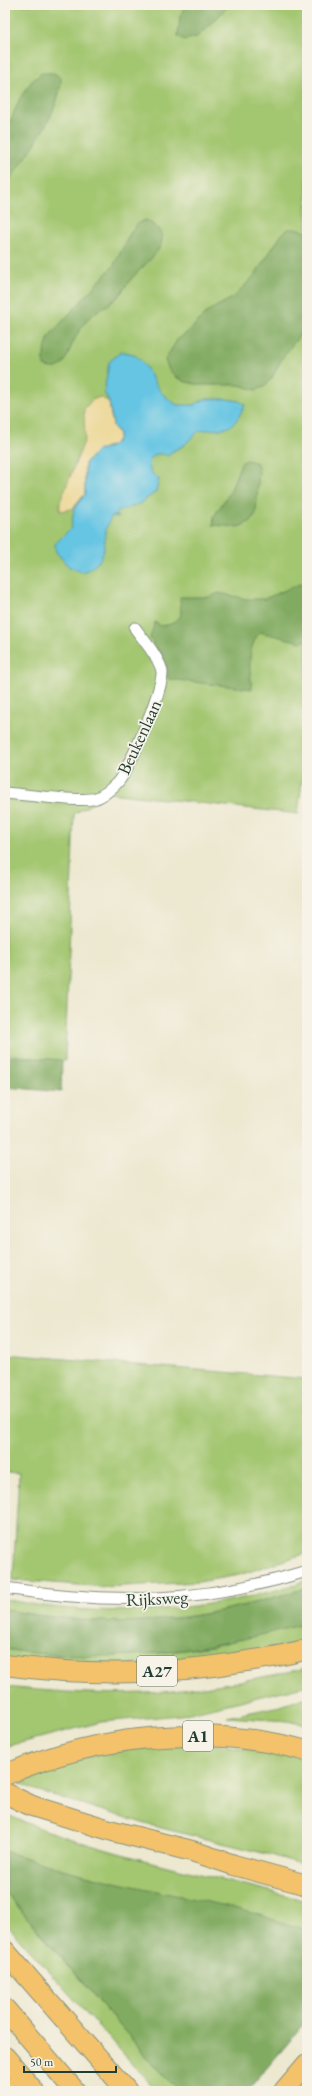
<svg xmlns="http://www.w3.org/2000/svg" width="312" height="2096" viewBox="0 0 312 2096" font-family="'EB Garamond',serif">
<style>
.green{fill:#a3c670;stroke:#618252}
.forest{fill:#82ab62;stroke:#50744b}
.sand{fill:#eeda9e;stroke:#868c69}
.water{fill:#65c5e3;stroke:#42818c}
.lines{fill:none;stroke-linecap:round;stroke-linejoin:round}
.minor-casing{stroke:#869282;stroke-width:13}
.motorway-casing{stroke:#869282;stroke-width:22}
.minor{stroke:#fff;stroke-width:11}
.motorway{stroke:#f4c26a;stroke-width:20}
.labels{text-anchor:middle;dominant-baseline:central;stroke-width:3.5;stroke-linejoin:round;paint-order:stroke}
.shield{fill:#f7f3e8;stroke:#60746a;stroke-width:1}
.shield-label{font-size:17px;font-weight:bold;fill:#1f3d34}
.street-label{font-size:18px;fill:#1f3d34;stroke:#f7f3e8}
</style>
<rect width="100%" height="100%" fill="#f7f3e8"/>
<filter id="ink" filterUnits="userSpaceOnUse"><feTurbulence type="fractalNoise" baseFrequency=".025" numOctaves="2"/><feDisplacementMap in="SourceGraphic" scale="8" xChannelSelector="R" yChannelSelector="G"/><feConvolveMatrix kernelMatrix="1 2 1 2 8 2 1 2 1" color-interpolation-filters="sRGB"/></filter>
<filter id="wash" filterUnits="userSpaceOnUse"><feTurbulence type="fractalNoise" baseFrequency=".012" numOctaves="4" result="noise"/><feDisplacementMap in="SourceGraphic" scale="16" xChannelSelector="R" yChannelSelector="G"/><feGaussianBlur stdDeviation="0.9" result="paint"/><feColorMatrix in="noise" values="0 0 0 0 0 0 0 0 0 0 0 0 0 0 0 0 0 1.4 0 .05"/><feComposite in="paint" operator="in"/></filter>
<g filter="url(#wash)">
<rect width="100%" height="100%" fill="#ede8d0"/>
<!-- green -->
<path class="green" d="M5,5H307V741L298,814L110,793L74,814L65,1061L5,1054Z
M5,1354L307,1379V1553L239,1575L199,1582L105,1587L13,1580L19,1473L5,1472Z
M307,1580V1588C220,1614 153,1629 62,1618C43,1616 24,1614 5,1609V1599C95,1620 220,1612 307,1580Z
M307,1623V1642L186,1665L5,1662V1649L24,1652L114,1656L163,1653L213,1646Z
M307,1668V1685L304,1686L181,1715L101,1722L5,1747V1687C57,1692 110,1696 163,1692C212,1687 259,1678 307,1668Z
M307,1697V1725L287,1721L227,1717L280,1706Z
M163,1745H222L307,1758V1866L271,1855L149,1825L36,1790L20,1783L66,1763L102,1752Z
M5,1814C102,1856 206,1873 307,1901V1930L43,1865L5,1851Z
M5,1892L159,2071L179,2091H157L5,1923Z"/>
<!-- forest -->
<path class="forest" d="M185,5H230L197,37L185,40L178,36L180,17Z
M42,73H54L61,78C61,112 25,159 5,186V134L20,98L31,82Z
M146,220C179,238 153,256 138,272C130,279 125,288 119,296C111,305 98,309 89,318C82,326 75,337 71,347C66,359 63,374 44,366V354L49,336L114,265L131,232L138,223Z
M288,229H300L307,233V325L281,360L272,378L264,387L256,390L239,385H201L186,382L176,377L169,370L165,360L177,340L189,331L208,311L234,297L254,276L282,234Z
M247,460L257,463L259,471L256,513L251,521L239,527L213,525L214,516L230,492L241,463Z
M307,581V640L301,642L260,632C246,649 250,669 252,689L168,679L166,665L150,638L155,622L161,626L171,624L181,616L180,597H209L219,593L247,599H264Z
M5,1056L62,1060L61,1092L5,1087Z
M307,1588V1623C207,1651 109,1666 5,1649V1609C24,1614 43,1616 62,1618C154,1629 220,1614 307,1588Z
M5,1851C77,1877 151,1889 226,1906C253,1912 280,1922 307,1930V2021L247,2091H179L159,2071L5,1892Z"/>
<!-- sand -->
<path class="sand" d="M100,397L109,402C111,415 111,424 119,434L118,440L113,445L106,447L85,463V494L72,509L60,511V502L85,439L84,409L92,400Z"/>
<!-- water -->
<path class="water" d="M121,352C142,351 148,373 158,388C162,395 170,400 177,405H193L205,399H226L239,401L245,405C231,434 228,427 199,431L183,446L171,452L168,456C150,447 141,469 159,479L156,492L139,504L117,512L115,514L119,517L112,516C97,537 116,560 82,572L69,567L56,552L55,544L71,528L74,509L85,494V464L97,450L110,447L118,440L119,434L113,426L109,402L104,392L109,362Z"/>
</g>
<g filter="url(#ink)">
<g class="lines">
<defs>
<path id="minor" d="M5,793C22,794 83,803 96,798C102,796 111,789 116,784C129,772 163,689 162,672C161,660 142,638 135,628
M5,1588C112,1605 203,1603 307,1571"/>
<path id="motorway" d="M5,1665C86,1676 167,1675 247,1661C267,1658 288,1655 307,1649
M5,1775C99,1734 208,1724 307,1751
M5,1793L32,1806L113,1831L192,1851L234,1865L307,1885
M5,1951L127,2091
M5,2009L75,2091
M5,2057L34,2091
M5,2087L13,2091
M284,2091L307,2064"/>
</defs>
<!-- minor casing -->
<use href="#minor" class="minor-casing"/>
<!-- motorway casing -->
<use href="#motorway" class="motorway-casing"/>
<!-- minor -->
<use href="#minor" class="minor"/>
<!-- motorway -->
<use href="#motorway" class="motorway"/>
</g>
</g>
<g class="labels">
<!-- shield labels -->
<g class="shield">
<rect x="137" y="1656" width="40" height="30" rx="3"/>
<rect x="183" y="1721" width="30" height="30" rx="3"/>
</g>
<g class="shield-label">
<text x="157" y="1671">A27</text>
<text x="198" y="1736">A1</text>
</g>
<!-- street labels -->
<g class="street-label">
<text transform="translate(139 737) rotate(-65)">Beukenlaan</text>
<text transform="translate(157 1598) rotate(-3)">Rijksweg</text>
</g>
</g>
<!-- margin -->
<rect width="312" height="2096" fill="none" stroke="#f7f3e8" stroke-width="20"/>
<!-- scale -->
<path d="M24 2066v6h92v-6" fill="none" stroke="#1f3d34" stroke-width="2"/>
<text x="30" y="2066" font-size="12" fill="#1f3d34" stroke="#f7f3e8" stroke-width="3" paint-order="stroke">50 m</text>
</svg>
